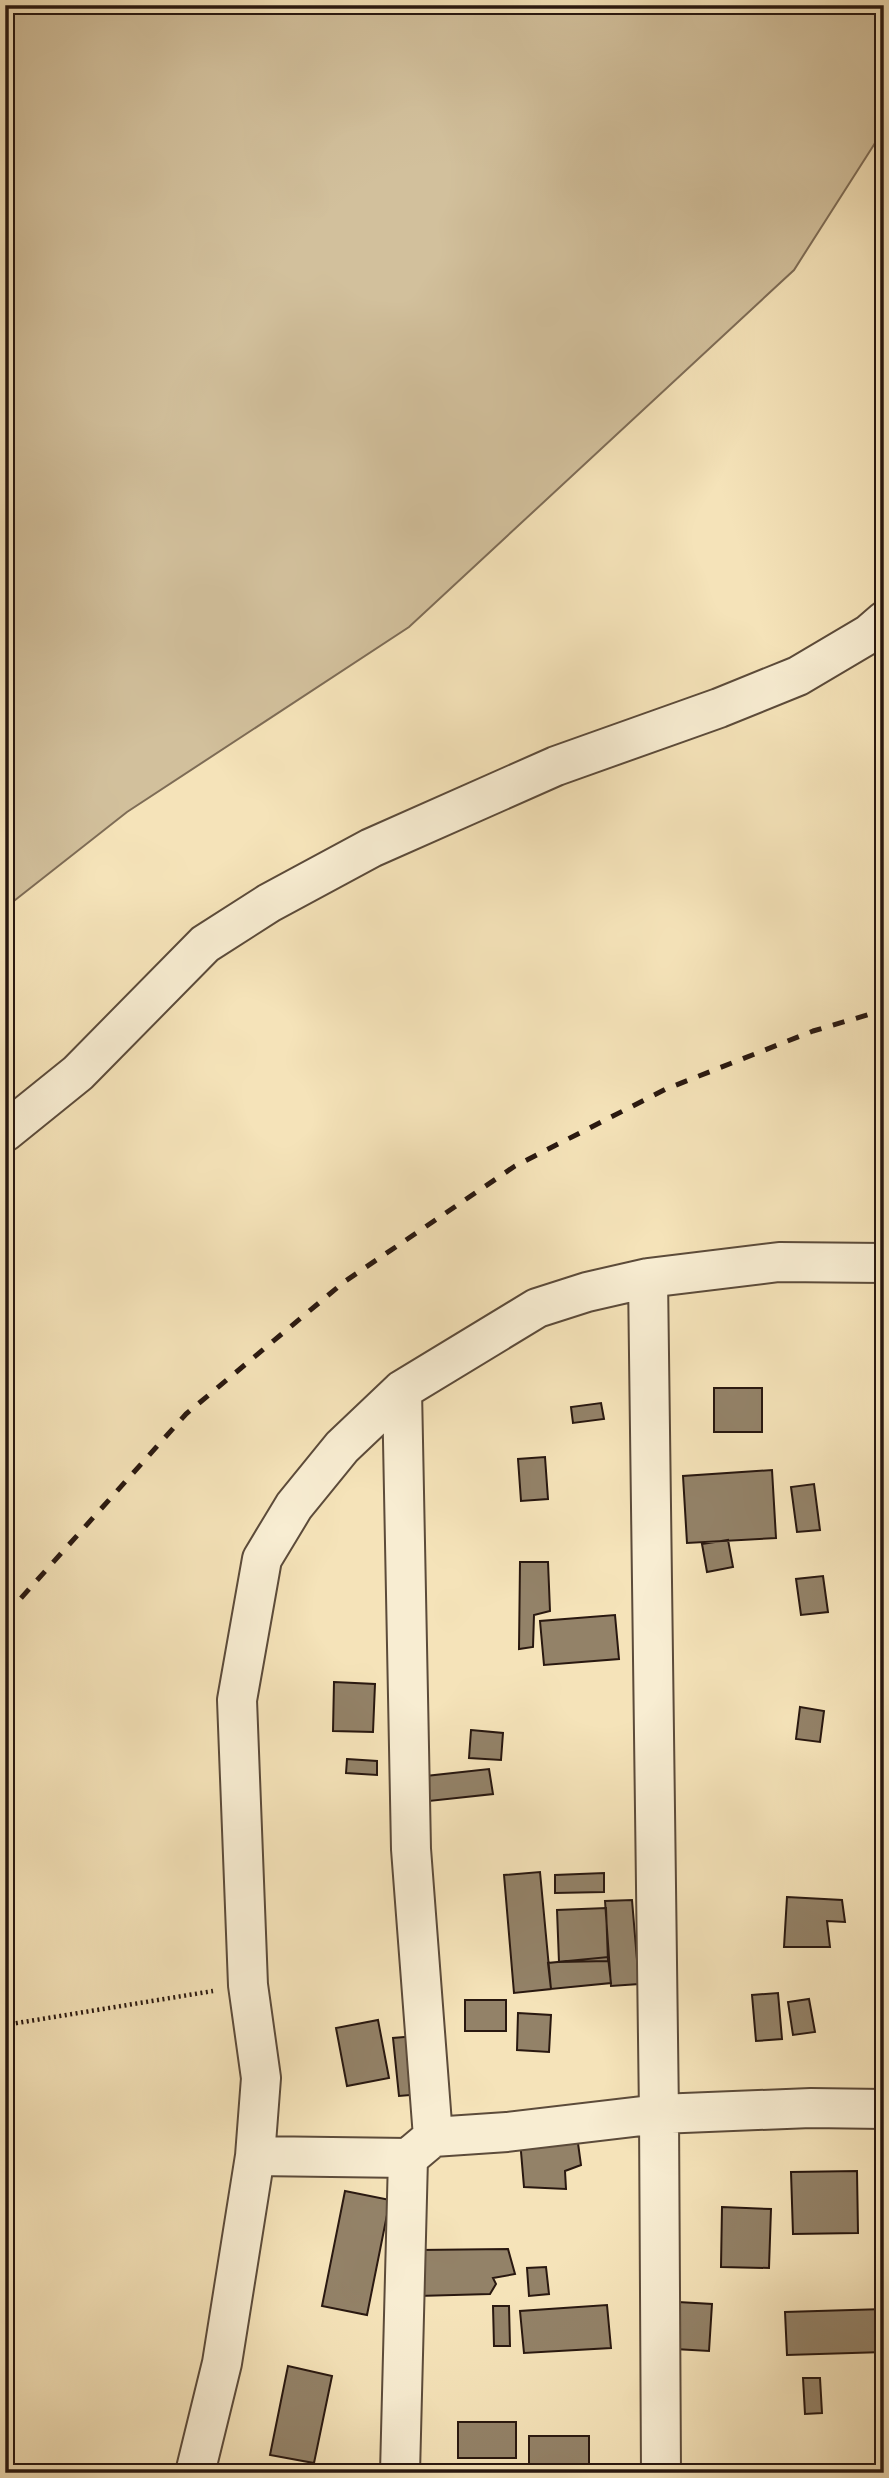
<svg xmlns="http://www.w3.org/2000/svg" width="889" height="2478" viewBox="0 0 889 2478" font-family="'IM FELL Double Pica',serif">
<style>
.green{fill:#d2c09c;stroke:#7e6c56;stroke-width:2}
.building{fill:#938268;stroke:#291810;stroke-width:2}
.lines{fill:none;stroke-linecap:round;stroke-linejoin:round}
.minor-casing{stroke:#5c4b3a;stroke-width:42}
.path{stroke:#291810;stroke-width:4.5;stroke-dasharray:2 3.5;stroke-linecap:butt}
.minor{stroke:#f8edd2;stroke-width:38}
.rail{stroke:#291810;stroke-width:5;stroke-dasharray:12 12;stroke-linecap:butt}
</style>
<rect width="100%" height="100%" fill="#f5e3b9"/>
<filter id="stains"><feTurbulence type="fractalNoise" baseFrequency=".00286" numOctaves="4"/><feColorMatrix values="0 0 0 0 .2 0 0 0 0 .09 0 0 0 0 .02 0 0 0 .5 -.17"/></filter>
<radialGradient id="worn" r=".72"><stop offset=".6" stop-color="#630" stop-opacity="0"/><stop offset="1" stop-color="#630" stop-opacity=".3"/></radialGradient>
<!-- green -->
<path class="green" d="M5,5H884V129L794,270L409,627L127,812L5,908Z"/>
<!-- building -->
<path class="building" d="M714,1388H762V1432H714Z
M601,1403L604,1419L573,1423L571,1407Z
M545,1457L548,1499L521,1501L518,1459Z
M772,1470L776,1538L687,1543L683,1476Z
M814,1484L820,1530L797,1532L791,1487Z
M728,1540L733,1567L707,1572L702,1544Z
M520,1562H548L550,1611L534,1615L533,1647L519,1649Z
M823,1576L828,1612L801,1615L796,1579Z
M615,1615L619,1659L544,1665L540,1621Z
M334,1682L375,1684L373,1732L333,1731Z
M800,1707L824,1711L820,1742L796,1739Z
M471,1730L503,1733L501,1760L469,1758Z
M347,1759L377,1761V1775L346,1773Z
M489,1769L493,1794L420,1802L417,1777Z
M540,1872L551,1989L514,1993L504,1875Z
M604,1873V1892L555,1893V1875Z
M787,1897L842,1900L845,1922L827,1921L830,1947H784Z
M632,1900L639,1984L611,1986L605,1901Z
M606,1908L608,1961L559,1962L557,1910Z
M608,1957L611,1983L551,1989L548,1963Z
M778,1993L782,2039L756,2041L752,1995Z
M809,1999L815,2032L793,2035L788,2002Z
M465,2000H506V2031H465Z
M518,2013L551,2015L549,2052L517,2050Z
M378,2020L389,2078L347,2086L336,2028Z
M416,2036L422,2094L399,2096L393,2038Z
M577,2136L581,2165L565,2171L566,2189L524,2187L520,2140Z
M857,2171L858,2233L793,2234L791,2172Z
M345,2191L390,2200L367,2315L322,2306Z
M722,2207L771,2209L769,2268L721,2267Z
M508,2249L515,2274L493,2278L496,2284L490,2294L418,2296V2250Z
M546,2267L549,2294L529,2296L527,2268Z
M678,2302L712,2304L709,2351L675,2349Z
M607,2305L611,2348L524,2353L520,2311Z
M493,2306H509L510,2346H494Z
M884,2309V2352L787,2355L785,2312Z
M288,2366L332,2376L314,2463L270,2455Z
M803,2378H820L822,2413L805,2414Z
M458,2422H516V2458H458Z
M529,2436H589V2473H529Z
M455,2467L497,2468V2473H455Z"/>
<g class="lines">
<defs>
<path id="minor" d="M5,1132L78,1073L205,944L269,903L371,848L556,766L719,708L798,676L869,634L884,621
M648,1278L659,2114L661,2473
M402,1390L411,1849L433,2137
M255,2156L408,2158L433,2137L507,2132L659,2114L811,2108L884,2109
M195,2473L222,2363L255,2156L261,2078L248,1985L237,1700L262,1559L294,1506L342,1447L402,1390L537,1308L587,1292L648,1278L779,1262L884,1263
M400,2473L408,2158"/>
</defs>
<!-- minor casing -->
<use href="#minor" class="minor-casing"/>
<!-- path -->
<path class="path" d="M5,2025L213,1991"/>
<!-- minor -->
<use href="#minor" class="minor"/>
<!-- rail -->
<path class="rail" d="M5,1616L186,1414L344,1282L515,1166L666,1089L813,1031L884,1010"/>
</g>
<!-- margin -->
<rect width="889" height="2478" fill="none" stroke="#f5e3b9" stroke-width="28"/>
<rect x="7" y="7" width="875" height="2464" fill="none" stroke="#291810" stroke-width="3.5"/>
<rect x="14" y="14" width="861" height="2450" fill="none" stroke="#291810" stroke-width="2"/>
<rect width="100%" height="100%" filter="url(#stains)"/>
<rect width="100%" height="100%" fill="url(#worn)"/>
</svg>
